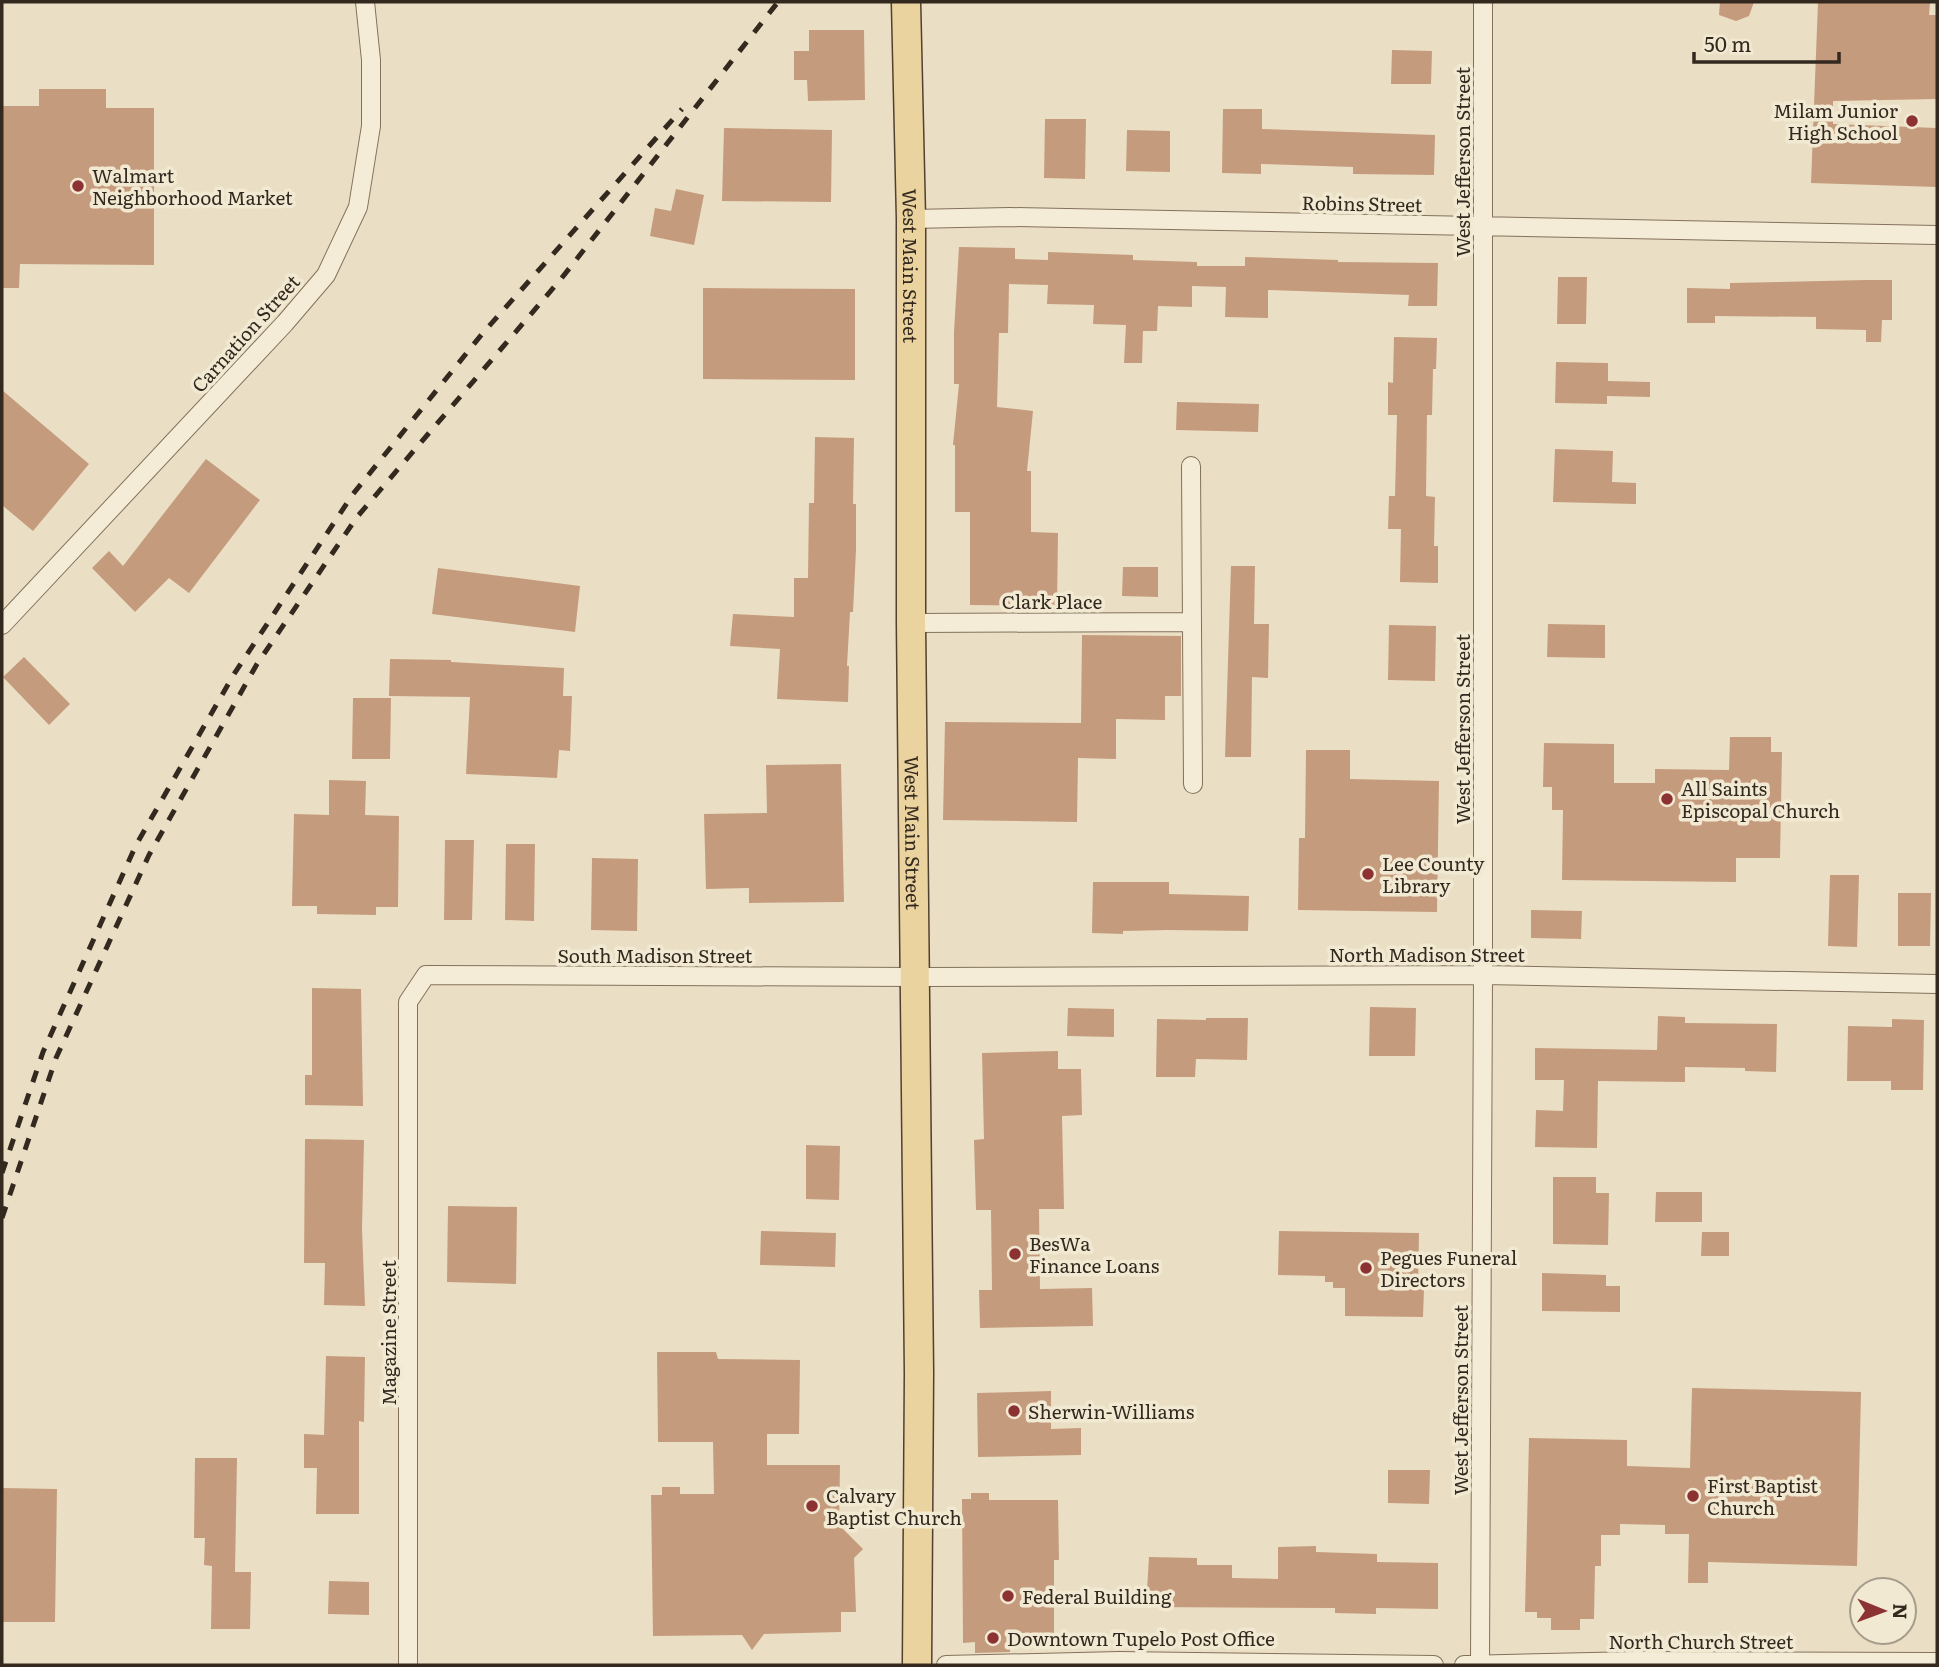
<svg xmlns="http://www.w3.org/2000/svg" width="1939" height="1667" viewBox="0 0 1939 1667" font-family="Literata,serif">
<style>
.building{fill:#c59b7d}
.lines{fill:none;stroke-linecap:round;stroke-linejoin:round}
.street-casing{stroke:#83715c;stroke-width:20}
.primary-casing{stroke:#514030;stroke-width:31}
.street{stroke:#f5ecd7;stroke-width:18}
.primary{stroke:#ead39f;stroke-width:28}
.rail{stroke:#34291f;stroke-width:5;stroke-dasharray:12 12;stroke-linecap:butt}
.poi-dot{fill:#8c3232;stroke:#f2e9d3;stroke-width:2.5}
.labels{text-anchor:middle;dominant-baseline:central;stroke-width:7;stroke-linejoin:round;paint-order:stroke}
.poi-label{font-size:19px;fill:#34291f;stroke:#f2e9d3;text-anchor:start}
.street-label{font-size:19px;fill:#34291f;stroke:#f2e9d3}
</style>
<rect width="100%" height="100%" fill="#eadfc4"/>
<!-- building -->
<path class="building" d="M1720,2H1754L1749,16L1736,21L1719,15Z
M1818,2H1930L1929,15H1937V99L1833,101V124L1937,128V187L1811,183Z
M809,30H864L865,100L808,101L807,80H794V51H809Z
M1392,50L1432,51L1431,84H1391Z
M39,89H106V108H154V265L20,264L19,288H2V106H39Z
M1223,109H1262V129L1435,135L1434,175L1353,174V167L1261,164V174L1222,173Z
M1045,119H1086L1085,179L1044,178Z
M724,128L832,130L831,202L722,201Z
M1127,130L1170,131V172L1126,171Z
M676,189L704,195L694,245L650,236L655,208L671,211Z
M959,247L1015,248V259L1048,260V252L1133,255V260L1197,262V266H1245V257L1338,260V262L1438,263L1437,306H1408L1409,295L1268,290V318L1225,317L1226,287L1192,286V307L1158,306L1157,331H1143L1142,363H1124L1126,325L1093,324L1094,305L1047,304L1048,285L1009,284L1008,333H999L997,407L1033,411L1027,471H1031V532L1058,533L1057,606L970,605V512H955V445H953L959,384H954V332Z
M1558,277H1587L1586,324H1557Z
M1866,280H1892V320H1882L1881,342H1866V330L1816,329V317L1715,316V323H1687V288L1730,289V283Z
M703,288L855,289V380L703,379Z
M1394,337L1437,338L1436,369H1433L1432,415H1427L1426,496L1435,497L1434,546H1438V583L1400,582L1401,529H1388L1389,496H1395L1397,415H1388V382L1393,383Z
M1556,362L1608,363V381L1650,382V397L1607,396V404L1555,403Z
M2,390L89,464L33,531L2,505Z
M1177,402L1259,404L1258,432L1176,430Z
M815,437L854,438L853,504H856V550L853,612H850L847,666H849L848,702L777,699L780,649L730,646L733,614L794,617V578H808L809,503H814Z
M1555,449L1613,451L1612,482L1636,483V504L1553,502Z
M206,459L260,500L189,593L169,578L135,612L92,568L109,551L123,566Z
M1231,566H1255L1254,624H1269L1268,678L1252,677L1251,757H1225Z
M1123,567H1158V597L1122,596Z
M438,568L580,586L575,632L432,614Z
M1548,624L1605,625V658L1547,657Z
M1389,625L1436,626L1435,681L1388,680Z
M1082,635L1181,636V696H1165V720L1116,719V759L1078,758L1077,822L943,820L945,722L1081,723Z
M24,657L70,704L49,725L3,677Z
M390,659L451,660V662L564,668L563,696H572L570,751L559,750L557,778L466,774L470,697L389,696Z
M353,698H391L390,759H352Z
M1730,737H1771V752H1782L1780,858H1736V882L1562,880L1563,810H1552V787H1543L1544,743L1614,744V783H1655V769L1729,770Z
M1306,750H1350V779L1439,781L1437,912L1298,910L1299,838H1305Z
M841,764L844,902L749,903V888L706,889L704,814L767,813L766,765Z
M329,780L366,781L365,815L399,816L398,907H376V915L317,914V906H292L294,814L329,815Z
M445,840H474L472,920H444Z
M506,844H535L534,921L505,920Z
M592,858L638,859L637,931L591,930Z
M1830,875H1859L1857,947L1828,946Z
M1093,882H1169V894L1249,896L1248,931L1168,930L1123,931V934L1092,933Z
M1898,893H1931L1930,946H1898Z
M1531,910L1582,911L1581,939L1531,938Z
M312,988L361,989L363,1106L305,1105V1075H312Z
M1370,1007L1416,1008L1415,1056H1369Z
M1068,1008L1114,1009V1037L1067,1036Z
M1658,1016L1685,1017V1023L1777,1024L1776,1072L1745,1071V1068L1685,1067V1082L1598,1081L1597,1148L1535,1147L1536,1110L1563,1111L1564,1080H1535V1048L1657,1050Z
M1206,1018H1248L1247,1060L1196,1059L1195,1077H1156L1157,1019L1206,1020Z
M1892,1019L1924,1020L1923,1090H1891V1081H1847L1848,1026L1892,1027Z
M1058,1051V1069H1081L1082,1115L1062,1116L1064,1209H1039L1040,1289L1092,1288L1093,1326L980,1328L979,1290H992L991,1210H976L974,1140L984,1139L982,1053Z
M305,1139L364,1140L362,1229L365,1306L324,1305L325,1263H304Z
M806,1145L840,1146L839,1200L806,1199Z
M1553,1177H1596V1193H1609L1608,1245L1553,1244Z
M1656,1192H1702V1222H1655Z
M448,1206L517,1207L516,1284L447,1282Z
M761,1231L836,1233L835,1267L760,1265Z
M1279,1231L1419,1233L1418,1289H1424L1423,1317L1345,1316V1288H1333V1282H1325V1276L1278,1275Z
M1702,1232H1729V1256H1701Z
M1542,1273L1606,1275V1286H1620V1312L1542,1311Z
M657,1352H716L718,1359L800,1360L799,1434H767V1465H840L839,1525L863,1549L854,1558L856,1612H841V1632L764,1634L752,1650L742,1635L653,1636L651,1495H662V1487H680V1494H714L713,1442H658Z
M326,1356L365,1357L364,1422L359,1421V1514H316L317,1468H304V1434L324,1435Z
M1692,1388L1861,1392L1857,1566L1708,1562V1583H1688L1689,1534H1665V1525L1620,1524V1535H1601V1566H1595L1594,1619H1580V1630H1551V1618H1537V1612H1525L1529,1438L1627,1440V1466L1690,1468Z
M1051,1391V1429L1081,1428V1455L978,1457L977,1393Z
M195,1458H237L235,1572H251L250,1629H211L212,1566L204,1565L205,1538H194Z
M1388,1470H1430L1429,1504L1388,1503Z
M2,1488L57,1489L55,1622H2Z
M971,1493H989V1500H1058L1059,1560H1054V1633H1021V1643H1010V1652L975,1653V1642L963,1643L962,1499H971Z
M1316,1546V1552L1377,1554V1562L1438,1563V1609L1376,1608V1614L1335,1613V1608L1146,1607L1149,1557L1197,1558V1565H1232V1578L1278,1579V1547Z
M329,1581L369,1582V1615L328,1614Z"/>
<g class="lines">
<defs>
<path id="street" d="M911,219L1010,217L1937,235
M1191,466L1193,784
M911,623L1192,622
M2,625L285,323L326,275L358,207L371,126V60L365,2
M408,1665V1002L426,975L916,977L1483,975L1937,984
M946,1665L1119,1661L1434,1665
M1464,1665L1635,1661L1937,1662
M1480,1665L1483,975V2"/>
<g id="primary">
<path id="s1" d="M906,2L911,219V623L919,1373L917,1665"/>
</g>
</defs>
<!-- street casing -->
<use href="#street" class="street-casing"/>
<!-- primary casing -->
<use href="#primary" class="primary-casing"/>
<!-- street -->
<use href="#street" class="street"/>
<!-- primary -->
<use href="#primary" class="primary"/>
<!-- rail -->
<path class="rail" d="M2,1173L43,1052L136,845L234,674L353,494L482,334L682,109
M2,1218L56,1058L149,855L257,664L357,517L561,279L778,2"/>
</g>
<!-- markers -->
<g class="poi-dot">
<circle cx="1912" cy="121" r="7"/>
<circle cx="78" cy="186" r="7"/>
<circle cx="1667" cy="799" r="7"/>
<circle cx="1368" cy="874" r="7"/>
<circle cx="1015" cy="1254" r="7"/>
<circle cx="1366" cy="1268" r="7"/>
<circle cx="1014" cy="1411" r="7"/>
<circle cx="1693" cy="1496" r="7"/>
<circle cx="812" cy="1506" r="7"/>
<circle cx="1008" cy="1596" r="7"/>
<circle cx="993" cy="1638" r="7"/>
</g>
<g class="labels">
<!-- poi labels -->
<g class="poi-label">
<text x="1898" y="110" text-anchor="end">Milam Junior<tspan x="1898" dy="22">High School</tspan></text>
<text x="92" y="175">Walmart<tspan x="92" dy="22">Neighborhood Market</tspan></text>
<text x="1681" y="788">All Saints<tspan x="1681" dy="22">Episcopal Church</tspan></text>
<text x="1382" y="863">Lee County<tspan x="1382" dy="22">Library</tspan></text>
<text x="1029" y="1243">BesWa<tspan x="1029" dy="22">Finance Loans</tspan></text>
<text x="1380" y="1257">Pegues Funeral<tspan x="1380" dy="22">Directors</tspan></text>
<text x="1028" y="1411">Sherwin-Williams</text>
<text x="1707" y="1485">First Baptist<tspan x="1707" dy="22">Church</tspan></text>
<text x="826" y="1495">Calvary<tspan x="826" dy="22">Baptist Church</tspan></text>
<text x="1022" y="1596">Federal Building</text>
<text x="1007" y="1638">Downtown Tupelo Post Office</text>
</g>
<!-- street labels -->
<g class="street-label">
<text transform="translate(1462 162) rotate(-90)">West Jefferson Street</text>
<text transform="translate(1362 203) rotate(1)">Robins Street</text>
<text stroke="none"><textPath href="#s1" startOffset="264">West Main Street</textPath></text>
<text transform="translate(245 333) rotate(-48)">Carnation Street</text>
<text x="1052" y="601">Clark Place</text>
<text transform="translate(1462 729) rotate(-90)">West Jefferson Street</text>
<text stroke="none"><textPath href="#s1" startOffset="831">West Main Street</textPath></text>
<text x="1427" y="954">North Madison Street</text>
<text x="655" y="955">South Madison Street</text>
<text transform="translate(388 1333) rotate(-90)">Magazine Street</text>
<text transform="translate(1460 1400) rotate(-90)">West Jefferson Street</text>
<text x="1701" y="1641">North Church Street</text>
</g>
</g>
<!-- border -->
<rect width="1939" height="1667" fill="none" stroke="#34291f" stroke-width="7"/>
<!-- north arrow -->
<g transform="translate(1883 1611) rotate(91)"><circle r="33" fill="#f2e9d3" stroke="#a69c8b" stroke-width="2"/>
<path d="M0-5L12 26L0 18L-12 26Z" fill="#8c3232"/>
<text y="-10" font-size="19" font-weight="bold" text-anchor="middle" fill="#34291f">N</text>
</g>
<!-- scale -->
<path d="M1694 52v10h145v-10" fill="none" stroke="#34291f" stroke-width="3.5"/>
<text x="1704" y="52" font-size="21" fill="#34291f" stroke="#f2e9d3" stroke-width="5" paint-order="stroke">50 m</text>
</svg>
